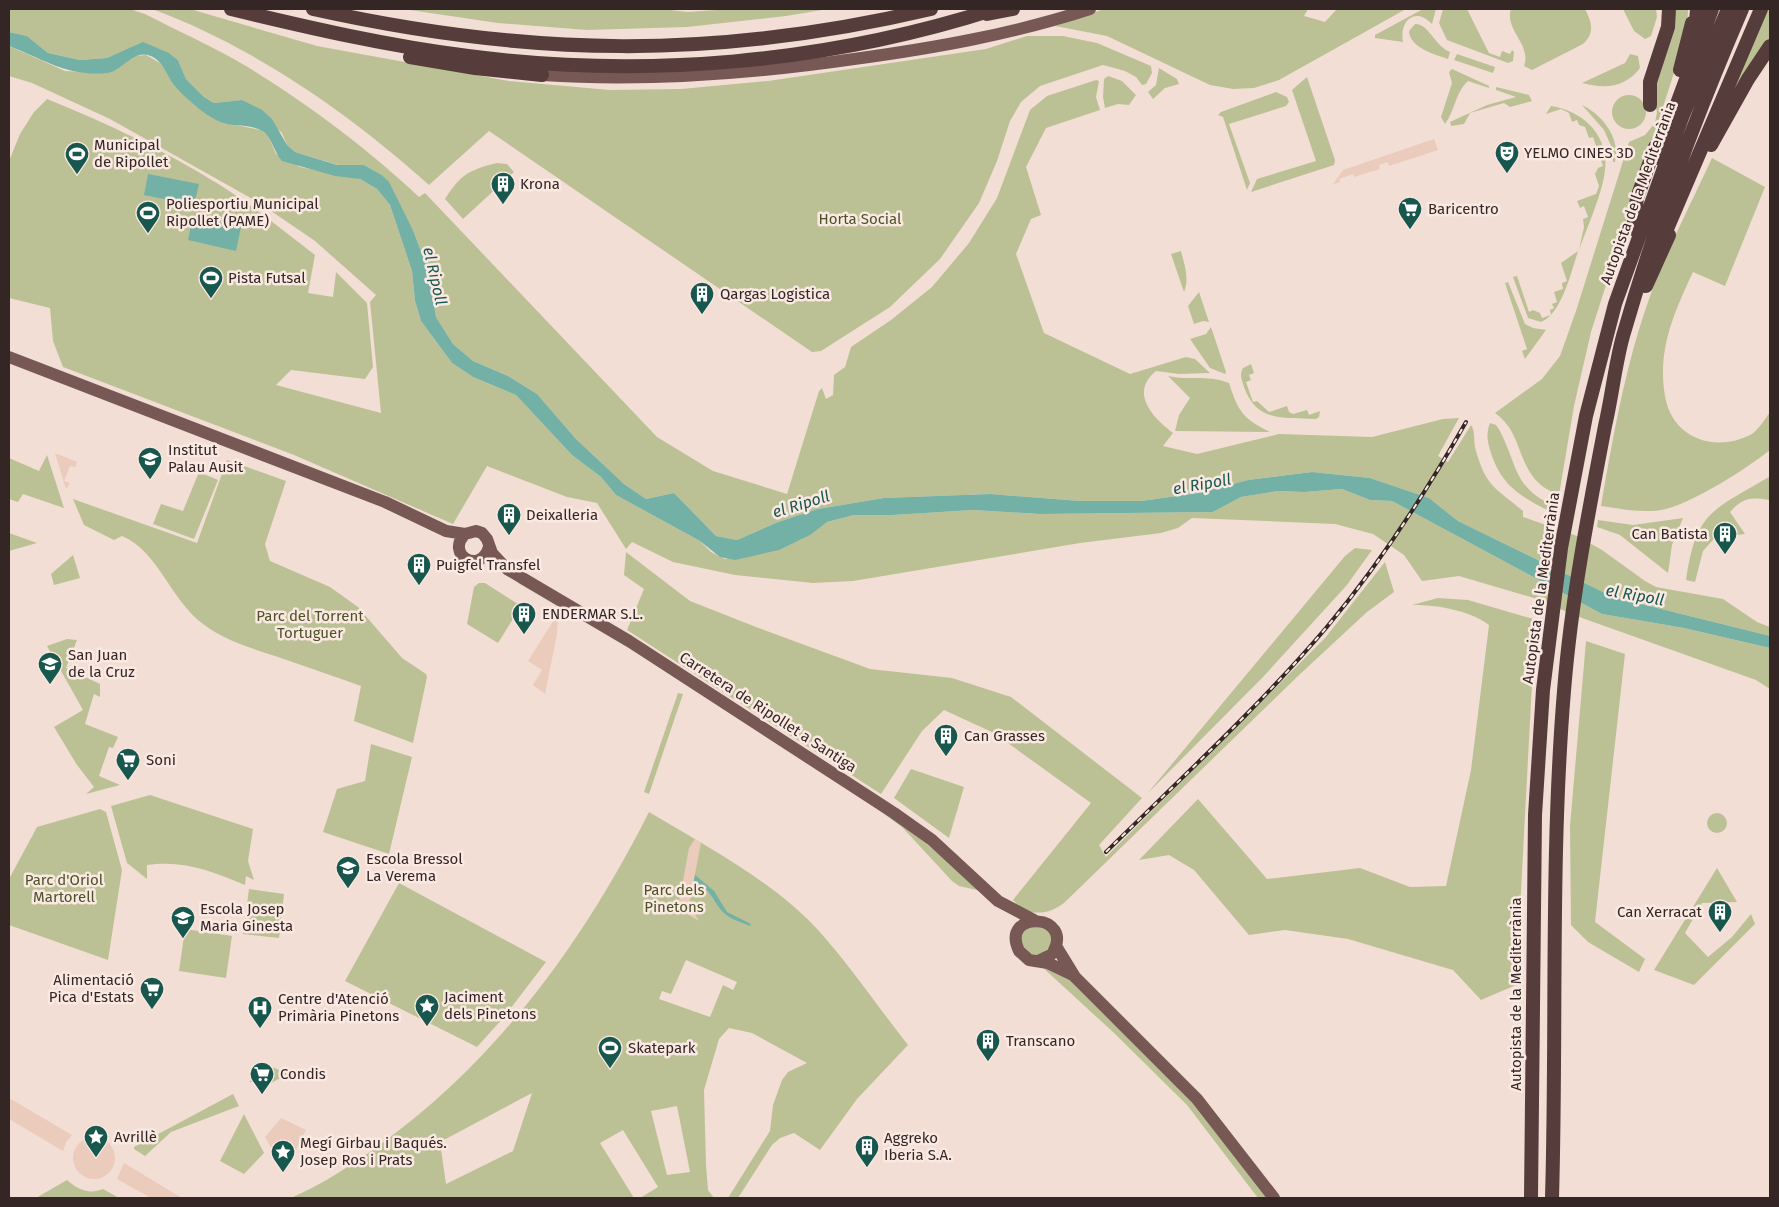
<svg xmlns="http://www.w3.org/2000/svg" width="1779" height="1207" viewBox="0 0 1779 1207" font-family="'Fira Sans',sans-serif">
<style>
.green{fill:#bcc195;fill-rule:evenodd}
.plaza{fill:#ebcbbb}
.water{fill:#73b0a5}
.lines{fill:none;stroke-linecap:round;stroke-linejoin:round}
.major{stroke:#775854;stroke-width:12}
.highway{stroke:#563d3b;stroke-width:14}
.rail-casing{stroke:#342624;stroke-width:4}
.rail{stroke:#fae9e2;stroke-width:2;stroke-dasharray:5.5;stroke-linecap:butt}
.labels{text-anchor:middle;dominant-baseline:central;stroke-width:5;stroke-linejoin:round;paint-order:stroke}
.poi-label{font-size:15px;fill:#342624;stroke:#fae9e2;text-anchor:start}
.street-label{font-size:15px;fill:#342624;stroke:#fae9e2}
.park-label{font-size:15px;fill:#4d5327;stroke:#fae9e2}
.water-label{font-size:16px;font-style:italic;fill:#18574d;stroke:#fae9e2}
</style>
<rect width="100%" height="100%" fill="#f2ded5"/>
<!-- green -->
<path class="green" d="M9,9H130L145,14C178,31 214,47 246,66C304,101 371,151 419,197L425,193L657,437L713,471L787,494L819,391L822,388L826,399L833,395L834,375L845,367L851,347L891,320L932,287L969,243L997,198L1030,110L1047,96L1096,80L1099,81L1096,97L1100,110L1046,128L1026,167L1041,215L1031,219L1016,254L1044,333L1130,374L1186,357L1195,359L1210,373L1179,374L1156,371C1129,393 1153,418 1173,433L1163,446L1197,454L1279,434L1372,437L1443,419L1459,418L1438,456L1448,462L1471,425C1476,432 1473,442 1476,451C1486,487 1497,489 1523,511V517L1577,536L1602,550L1645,581L1656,587L1723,599L1757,622L1770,627V636L1613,597L1458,521L1429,498L1370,478L1312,472L1248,480L1199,493L1141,501H1080L990,494L884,498L818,509L778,522L737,540L716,536L674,493L646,499L624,484L576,439L537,394L508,376L473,361L453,344L436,317L428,270L413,230L389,183L382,175L364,165H338L295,152L287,145L282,133L242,100L214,103L204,97L186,79L178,60L169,53L122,52L107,58L80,60L48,53L27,36L9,32Z
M152,9H190L317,46L509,81L610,90L681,89L768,81L986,49L1027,36H1063L1097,43L1151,66L1152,73L1146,84L1142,85L1136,77L1125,71L1103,65L1040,86L1021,102L1010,121L997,161L979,203L940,259L890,307L821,351L812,352L489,131L429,185C350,114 253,46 152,9Z
M403,9H661L688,12L730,9H828L786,16L687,27L587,30L498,23Z
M1104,9H1308L1304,16L1325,22L1337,9H1406L1279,80L1254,88L1233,89L1210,85L1107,36L1055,26Z
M1423,9H1436L1432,24C1415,6 1399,21 1403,42L1375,38V35Z
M1443,9H1467L1489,53L1500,57L1502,51L1510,54L1512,50L1514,52L1513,61L1508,63L1447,40L1439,23Z
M1511,9H1585C1592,22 1595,33 1583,44L1532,70L1524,66C1532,45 1504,29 1511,9Z
M1623,9H1656L1657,17L1651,36L1645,39L1634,31Z
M1675,9L1688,10L1687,32L1591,332L1574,406L1559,495C1513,478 1528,436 1495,413L1542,379L1560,356L1576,311L1629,142L1645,135L1655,123L1657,112L1653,93Z
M1767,9H1770V39L1725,106Z
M1415,24C1428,23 1435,46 1450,52L1448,59C1434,54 1410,48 1409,31Z
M9,46L65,71L106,73L136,56L146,55L160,63L191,102L225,123L261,130L268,135L276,154L300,167L360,179L377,189L390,205L412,271L415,301L421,321L452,363L473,377L516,395L572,455L601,477L616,495L700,541L711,552L725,559L800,540L827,522L854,515H893L973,510L1040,514L1213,512L1241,497L1278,491L1304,492L1342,489L1370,500L1392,501L1602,614L1684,628L1770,648V689L1756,680L1582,618L1534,598L1459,576L1422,581L1404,555L1373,534L1335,524L1192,518L1178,528L1161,533L1080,543L853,581L813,583L735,575L673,562L632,542L626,549L597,503L567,497L487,466L453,524L294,455L63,367L53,341L50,308L9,298V161L20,134L34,112L47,99C107,123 165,151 220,185C253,206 284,231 315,255L308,293L333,297L336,272L367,303L373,367L365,379L291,370L276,385L381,413L370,302L376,295L315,241L258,202L110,119L32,83L9,76Z
M1457,54L1495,67L1493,73L1454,60Z
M1630,54L1638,56L1640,68C1625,88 1605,89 1582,83L1625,63Z
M1159,68L1177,79L1179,84L1165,88L1153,99L1148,92L1156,85Z
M1452,69L1489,86V88L1468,81C1455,93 1455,111 1445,124L1441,117L1452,83L1449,72Z
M1108,76L1122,81L1136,95L1129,105L1118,104L1105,108L1103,97L1104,79Z
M1307,77L1335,160L1334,165L1251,192L1257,179L1316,161L1292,90Z
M1496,87L1529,95L1532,101L1510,107L1504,103L1470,113L1464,124L1451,126L1450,122L1487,105L1516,97L1496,90Z
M1276,92L1287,97L1289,102L1286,106L1229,124L1250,183L1247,190L1223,117L1218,115L1221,112Z
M1612 112a17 17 0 1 1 34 0a17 17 0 1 1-34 0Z
M1582,105C1603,115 1621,139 1615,162H1613L1612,148L1604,130Z
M1551,106C1583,111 1609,135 1605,170C1603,192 1587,228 1579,250L1584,227L1583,219L1588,217L1584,206L1580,208L1577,201L1596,194L1599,186L1595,174L1598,168L1603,166L1593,137L1589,138L1585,127L1579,125L1577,120L1572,122L1569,113L1561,109L1546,114Z
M1712,158L1765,187L1725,286L1693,272C1674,313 1657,350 1665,396C1672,438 1714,453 1750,435C1758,431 1765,419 1770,412V450C1746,469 1696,501 1666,509C1645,514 1622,509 1601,506C1614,431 1627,355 1655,283C1671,241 1693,200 1712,158Z
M497,163L507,164L514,172L463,219L445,199C461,174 469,170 497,163Z
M1181,251C1184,264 1190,278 1184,292L1171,254Z
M1578,251C1572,270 1561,315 1541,322L1528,318L1513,277L1517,276L1529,312L1533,310L1540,313L1542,318L1551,315L1550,310L1554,308L1552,304L1557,302L1554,292L1563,289L1562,283L1567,281L1561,263Z
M1508,282L1525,324L1533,328L1546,330L1525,359L1522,351L1527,349L1505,283Z
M1199,292L1209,322L1203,321L1194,324L1188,306Z
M1211,327L1226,372L1225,374L1210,368L1190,339L1206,334Z
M1251,364L1254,373L1249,375L1251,380L1246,382L1253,402L1257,401L1269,412L1287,406L1289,412L1293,414L1307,410L1309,415L1320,411L1319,417L1316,419C1283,417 1257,423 1244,387C1242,380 1239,375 1243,368Z
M1168,376C1190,381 1205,374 1229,383C1238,411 1243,419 1270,432L1175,431L1179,415L1190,398Z
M1490,423L1496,425L1500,431C1519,469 1513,487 1556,507L1555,514C1524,498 1502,488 1491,453C1487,442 1486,433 1490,423Z
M47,455L64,508L23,494L18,502L9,499V458L39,471Z
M227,460L286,481L265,544L270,561L330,587L358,607L402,658L426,674L427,677L413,743L354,721L361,686C333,676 304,666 275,656C250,648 224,640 203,624C169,598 159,552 122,536L114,540L84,525L73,499L197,543Z
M199,472L218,480L194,539L153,524L161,504L183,511Z
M1769,477L1770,500C1752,497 1743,497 1730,512L1745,534L1736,535L1732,543L1721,531L1703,551L1695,582L1686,580C1696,511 1713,510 1769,477Z
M1683,518L1672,545L1668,573L1620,535L1597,527L1598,520L1633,525Z
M9,533L37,543L9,551Z
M1355,548L1372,550L1347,585L1263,677L1147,794L1345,556Z
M626,552L690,601L756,627L870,669L952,678L1011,697L1142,798L1099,845L1106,857L1325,638L1385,562L1394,592L1367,612L1298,676L1064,903C1048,914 1043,913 1025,912L1013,900L1091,803L994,733L944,710L922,731L881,794L627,630L644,589L624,575Z
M73,555L80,578L54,585L51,574Z
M518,581C607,633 693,687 779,743C851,790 918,831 981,891L959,886L952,881L902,827L873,806L668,671L518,583Z
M479,583H485L521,606L498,643L467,624L474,587Z
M1438,598L1468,600L1540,621L1532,684L1516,985L1481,1000L1453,970L1348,939L1285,930L1249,935L1194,870L1169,855L1139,860L1198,799L1267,879L1360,868L1410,887L1446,886L1471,770L1489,625C1469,610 1437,605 1412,605Z
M67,639L77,640L66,668L100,684V697L94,694L85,724L118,737L113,748L109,747L99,776L120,785L86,794L94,787L77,765L54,727L83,710L47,646Z
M1586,641L1625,654L1595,922L1645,959L1639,972L1588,942L1571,925L1570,826Z
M678,693L683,694L649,794L644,792Z
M371,744L412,757L389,854L323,832L337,789L365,781Z
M911,769L964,787L949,838L894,798Z
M150,795L253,829L248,861L254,880L246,876L245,885C211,871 185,860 147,865V879L127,863L111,806Z
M100,809L106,812L122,870L108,960L9,925V879L37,827Z
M649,812C704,845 776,883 819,931C851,967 878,1007 908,1045L857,1099L820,1150L794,1133L780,1138L772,1145L738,1198H728L770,1131L773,1105L782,1080L788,1072L807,1063L752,1033L729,1028L719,1039L704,1090L706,1165L708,1190L714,1198H640L658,1187L623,1130L600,1143L634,1198H291C323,1184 350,1166 378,1146C497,1061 584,941 649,812ZM686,960L737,982L733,990L723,985L710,1017L659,999L662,991L671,994ZM532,1093L513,1151L446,1184L440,1142ZM677,1106L690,1172L667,1175L651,1111Z
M1707 823a10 10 0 1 1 20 0a10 10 0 1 1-20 0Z
M1717,868L1737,902L1702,903L1685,933L1708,957L1732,937L1751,914L1755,924L1694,985L1654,970Z
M399,883L546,962L504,1017L477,1047L345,981Z
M249,889L284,894L279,938L243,934Z
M1027,923L1051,931V947L1036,956L1024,953L1019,931Z
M185,929L232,936L226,978L179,971Z
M1041,966L1066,975L1191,1097L1270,1198H1258L1187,1105L1113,1032Z
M270,1066L288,1074L271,1083L268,1078L260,1082H249Z
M233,1094L239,1106L171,1132L145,1156L134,1149V1147Z
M244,1114L264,1153L244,1174L220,1161Z
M67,1180C77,1189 89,1195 103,1189L119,1198H36Z"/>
<!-- plaza -->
<path class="plaza" d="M1434,139L1438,150L1389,166L1388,162L1379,165L1380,169L1354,177L1353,174L1339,179L1340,182L1333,184L1343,170Z
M55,453L77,462L75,467L70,466L64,481L70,483L66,489Z
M555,618L558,620L557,634L545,694L533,685L542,670L528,661Z
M695,839L701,843L689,905L699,921L672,905L679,902L689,848Z
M9,1098L72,1135L66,1142L63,1151L9,1119Z
M281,1118L306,1130L285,1172L265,1137Z
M73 1158a21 21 0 1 1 42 0a21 21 0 1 1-42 0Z
M124,1163L182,1198H151L117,1179Z"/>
<!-- water -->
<path class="water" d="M9,32L27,36L48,53L80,60L107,58L143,42L169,53L178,60L186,79L204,97L214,103L242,100L262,110L272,119L287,145L295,152L337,165H364L382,175L389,182L413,230L428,270L436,317L453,344L473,361L508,376L537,394L576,439L624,484L646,499L674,493L716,536L737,540L778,522L818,509L884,498L990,494L1080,501H1141L1199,493L1248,480L1312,472L1370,478L1429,498L1458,521L1613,597L1770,636V648L1684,628L1602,614L1392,501L1370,500L1342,489L1304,492L1278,491L1241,497L1213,512L1040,514L973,510L893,515H854L827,522L810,535L779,550L735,560L720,557L700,541L616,495L601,477L572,455L516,395L473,377L452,363L421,321L415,301L412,271L390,205L377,189L360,179L335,176L282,161C274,152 272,138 264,132C254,125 238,126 227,124C214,121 200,110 191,102C185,97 179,91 175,86C166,75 163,59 148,55C132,51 122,71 107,73C68,77 43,59 9,46Z
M148,174L199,184L194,205L144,195Z
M193,216L241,227L236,251L188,240Z
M695,875L714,891L727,912L751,924L750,926C741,922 730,919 724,913C713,902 710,887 694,881Z"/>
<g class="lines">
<!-- major -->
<path class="major" d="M542,75C647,82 750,74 854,59C935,48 1013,34 1090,9
M9,357L385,502L446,531L465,534L476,531L482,533L487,539L492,553L507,569L629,641L894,813L932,840L998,901L1034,920
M465,534C445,554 480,576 489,547
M1056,946L1075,977L1197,1099L1274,1198
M1038,961L1052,954C1077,913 999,909 1019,951L1029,960L1048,963L1073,975"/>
<!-- highway -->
<path class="highway" d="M231,9C310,28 388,46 468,56C645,79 826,63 995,9
M313,9C529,57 715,60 931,9
M987,14L1013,9
M1695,35L1697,9
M410,57L475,68L542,75
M1680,70L1692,23
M1650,105V82L1668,27L1669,9
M1711,145L1748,79L1770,46
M1657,158L1712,9
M1633,229L1637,198L1655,147
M1661,243L1761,9
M1646,286L1669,235
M1531,1198L1535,815L1543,690L1561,548L1586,416L1615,304L1683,115L1728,9
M1552,1198C1557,1029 1550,860 1564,691C1571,602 1588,514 1605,426C1612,396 1615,365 1623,336C1655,224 1696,116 1742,9"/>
<defs>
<path id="rail" d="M1106,852C1180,779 1258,708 1326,628C1379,565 1425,494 1466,422"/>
</defs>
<!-- rail casing -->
<use href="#rail" class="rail-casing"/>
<!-- rail -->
<use href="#rail" class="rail"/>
</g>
<!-- icons -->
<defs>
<symbol id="theatre-pin" viewBox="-11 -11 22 30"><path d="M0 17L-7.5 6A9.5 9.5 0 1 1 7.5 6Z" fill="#18574d" stroke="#fae9e2"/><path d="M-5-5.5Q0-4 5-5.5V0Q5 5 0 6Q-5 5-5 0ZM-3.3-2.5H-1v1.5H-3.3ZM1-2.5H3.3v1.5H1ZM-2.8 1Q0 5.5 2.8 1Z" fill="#fff"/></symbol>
<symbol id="stadium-pin" viewBox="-11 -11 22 30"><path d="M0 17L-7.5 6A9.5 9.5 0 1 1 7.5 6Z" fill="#18574d" stroke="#fae9e2"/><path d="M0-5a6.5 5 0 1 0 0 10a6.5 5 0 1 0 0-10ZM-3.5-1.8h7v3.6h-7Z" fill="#fff"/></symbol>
<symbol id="building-pin" viewBox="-11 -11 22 30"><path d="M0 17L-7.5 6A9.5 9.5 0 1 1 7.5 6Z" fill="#18574d" stroke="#fae9e2"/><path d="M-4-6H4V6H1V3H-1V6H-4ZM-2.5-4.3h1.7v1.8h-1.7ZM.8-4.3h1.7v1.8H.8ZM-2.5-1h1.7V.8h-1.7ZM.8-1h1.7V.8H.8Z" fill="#fff"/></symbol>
<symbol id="supermarket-pin" viewBox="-11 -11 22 30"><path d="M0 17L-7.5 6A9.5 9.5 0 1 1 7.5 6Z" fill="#18574d" stroke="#fae9e2"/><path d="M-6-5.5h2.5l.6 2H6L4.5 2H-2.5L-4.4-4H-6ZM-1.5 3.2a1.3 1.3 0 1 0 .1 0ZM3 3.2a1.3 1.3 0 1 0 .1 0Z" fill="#fff"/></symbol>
<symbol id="school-pin" viewBox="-11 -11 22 30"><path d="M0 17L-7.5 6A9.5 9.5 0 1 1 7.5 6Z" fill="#18574d" stroke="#fae9e2"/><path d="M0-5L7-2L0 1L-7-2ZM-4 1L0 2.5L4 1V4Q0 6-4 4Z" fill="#fff"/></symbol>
<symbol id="sight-pin" viewBox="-11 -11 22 30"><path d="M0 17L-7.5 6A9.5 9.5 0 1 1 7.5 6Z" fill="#18574d" stroke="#fae9e2"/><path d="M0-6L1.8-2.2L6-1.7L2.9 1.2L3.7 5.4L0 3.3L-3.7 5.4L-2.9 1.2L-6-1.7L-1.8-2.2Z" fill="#fff"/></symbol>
<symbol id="hospital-pin" viewBox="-11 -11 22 30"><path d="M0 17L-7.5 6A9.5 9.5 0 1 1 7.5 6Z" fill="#18574d" stroke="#fae9e2"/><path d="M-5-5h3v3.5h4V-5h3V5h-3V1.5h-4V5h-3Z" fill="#fff"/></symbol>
</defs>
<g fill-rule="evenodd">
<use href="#theatre-pin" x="1493" y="139" width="28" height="38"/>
<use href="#stadium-pin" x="63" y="140" width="28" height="38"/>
<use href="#building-pin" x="489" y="170" width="28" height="38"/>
<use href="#supermarket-pin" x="1396" y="195" width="28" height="38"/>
<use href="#stadium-pin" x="134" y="199" width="28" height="38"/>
<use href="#stadium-pin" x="197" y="264" width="28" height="38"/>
<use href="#building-pin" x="688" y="280" width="28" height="38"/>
<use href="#school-pin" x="136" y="445" width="28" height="38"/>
<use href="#building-pin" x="495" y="501" width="28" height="38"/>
<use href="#building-pin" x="1711" y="520" width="28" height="38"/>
<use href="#building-pin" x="405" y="551" width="28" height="38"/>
<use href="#building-pin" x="510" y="600" width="28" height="38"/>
<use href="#school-pin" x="36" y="650" width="28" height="38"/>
<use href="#building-pin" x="932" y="722" width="28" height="38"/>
<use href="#supermarket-pin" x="114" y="746" width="28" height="38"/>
<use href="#school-pin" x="334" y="854" width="28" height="38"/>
<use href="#building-pin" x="1706" y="898" width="28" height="38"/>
<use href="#school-pin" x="169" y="904" width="28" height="38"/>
<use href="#supermarket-pin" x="138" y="975" width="28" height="38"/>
<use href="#sight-pin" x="413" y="992" width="28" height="38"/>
<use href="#hospital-pin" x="246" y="994" width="28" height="38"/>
<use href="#building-pin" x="974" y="1027" width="28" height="38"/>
<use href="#stadium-pin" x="596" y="1034" width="28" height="38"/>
<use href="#supermarket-pin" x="248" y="1060" width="28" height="38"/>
<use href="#sight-pin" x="82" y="1123" width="28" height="38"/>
<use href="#building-pin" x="853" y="1133" width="28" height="38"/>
<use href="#sight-pin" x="269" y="1138" width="28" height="38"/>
</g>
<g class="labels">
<!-- poi labels -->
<g class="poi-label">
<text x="94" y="145">Municipal<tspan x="94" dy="17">de Ripollet</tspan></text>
<text x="1524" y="153">YELMO CINES 3D</text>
<text x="520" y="184">Krona</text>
<text x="166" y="204">Poliesportiu Municipal<tspan x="166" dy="17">Ripollet (PAME)</tspan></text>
<text x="1428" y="209">Baricentro</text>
<text x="228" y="278">Pista Futsal</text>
<text x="720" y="294">Qargas Logistica</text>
<text x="168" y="450">Institut<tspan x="168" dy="17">Palau Ausit</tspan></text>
<text x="526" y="515">Deixalleria</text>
<text x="1708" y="534" text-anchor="end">Can Batista</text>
<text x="436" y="565">Puigfel Transfel</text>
<text x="542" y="614">ENDERMAR S.L.</text>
<text x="68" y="655">San Juan<tspan x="68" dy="17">de la Cruz</tspan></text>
<text x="964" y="736">Can Grasses</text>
<text x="146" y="760">Soni</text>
<text x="366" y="859">Escola Bressol<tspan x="366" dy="17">La Verema</tspan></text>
<text x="200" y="909">Escola Josep<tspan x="200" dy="17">Maria Ginesta</tspan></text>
<text x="1702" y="912" text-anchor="end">Can Xerracat</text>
<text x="134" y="980" text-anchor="end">Alimentació<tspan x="134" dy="17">Pica d'Estats</tspan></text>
<text x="444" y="997">Jaciment<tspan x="444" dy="17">dels Pinetons</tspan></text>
<text x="278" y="999">Centre d'Atenció<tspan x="278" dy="17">Primària Pinetons</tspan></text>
<text x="1006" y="1041">Transcano</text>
<text x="628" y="1048">Skatepark</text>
<text x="280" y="1074">Condis</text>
<text x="114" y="1137">Avrillè</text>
<text x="884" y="1138">Aggreko<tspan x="884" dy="17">Iberia S.A.</tspan></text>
<text x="300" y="1143">Megí Girbau i Baqués.<tspan x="300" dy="17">Josep Ros i Prats</tspan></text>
</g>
<!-- street labels -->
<g class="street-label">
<text transform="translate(1638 193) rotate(-70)">Autopista de la Mediterrània</text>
<text transform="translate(1541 588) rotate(-82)">Autopista de la Mediterrània</text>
<text transform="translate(768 712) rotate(33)">Carretera de Ripollet a Santiga</text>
<text transform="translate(1516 994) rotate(-90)">Autopista de la Mediterrània</text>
</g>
<!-- park labels -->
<g class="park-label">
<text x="860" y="219">Horta Social</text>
<text x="310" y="616">Parc del Torrent<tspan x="310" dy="17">Tortuguer</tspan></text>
<text x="64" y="880">Parc d'Oriol<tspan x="64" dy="17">Martorell</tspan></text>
<text x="674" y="890">Parc dels<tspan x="674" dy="17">Pinetons</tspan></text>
</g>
<!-- water labels -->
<g class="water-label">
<text transform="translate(435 276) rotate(77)">el Ripoll</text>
<text transform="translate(1202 484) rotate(-10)">el Ripoll</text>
<text transform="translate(801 504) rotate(-17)">el Ripoll</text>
<text transform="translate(1635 595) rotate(10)">el Ripoll</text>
</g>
</g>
<!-- border -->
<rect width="1779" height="1207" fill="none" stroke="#342624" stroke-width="20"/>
</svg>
